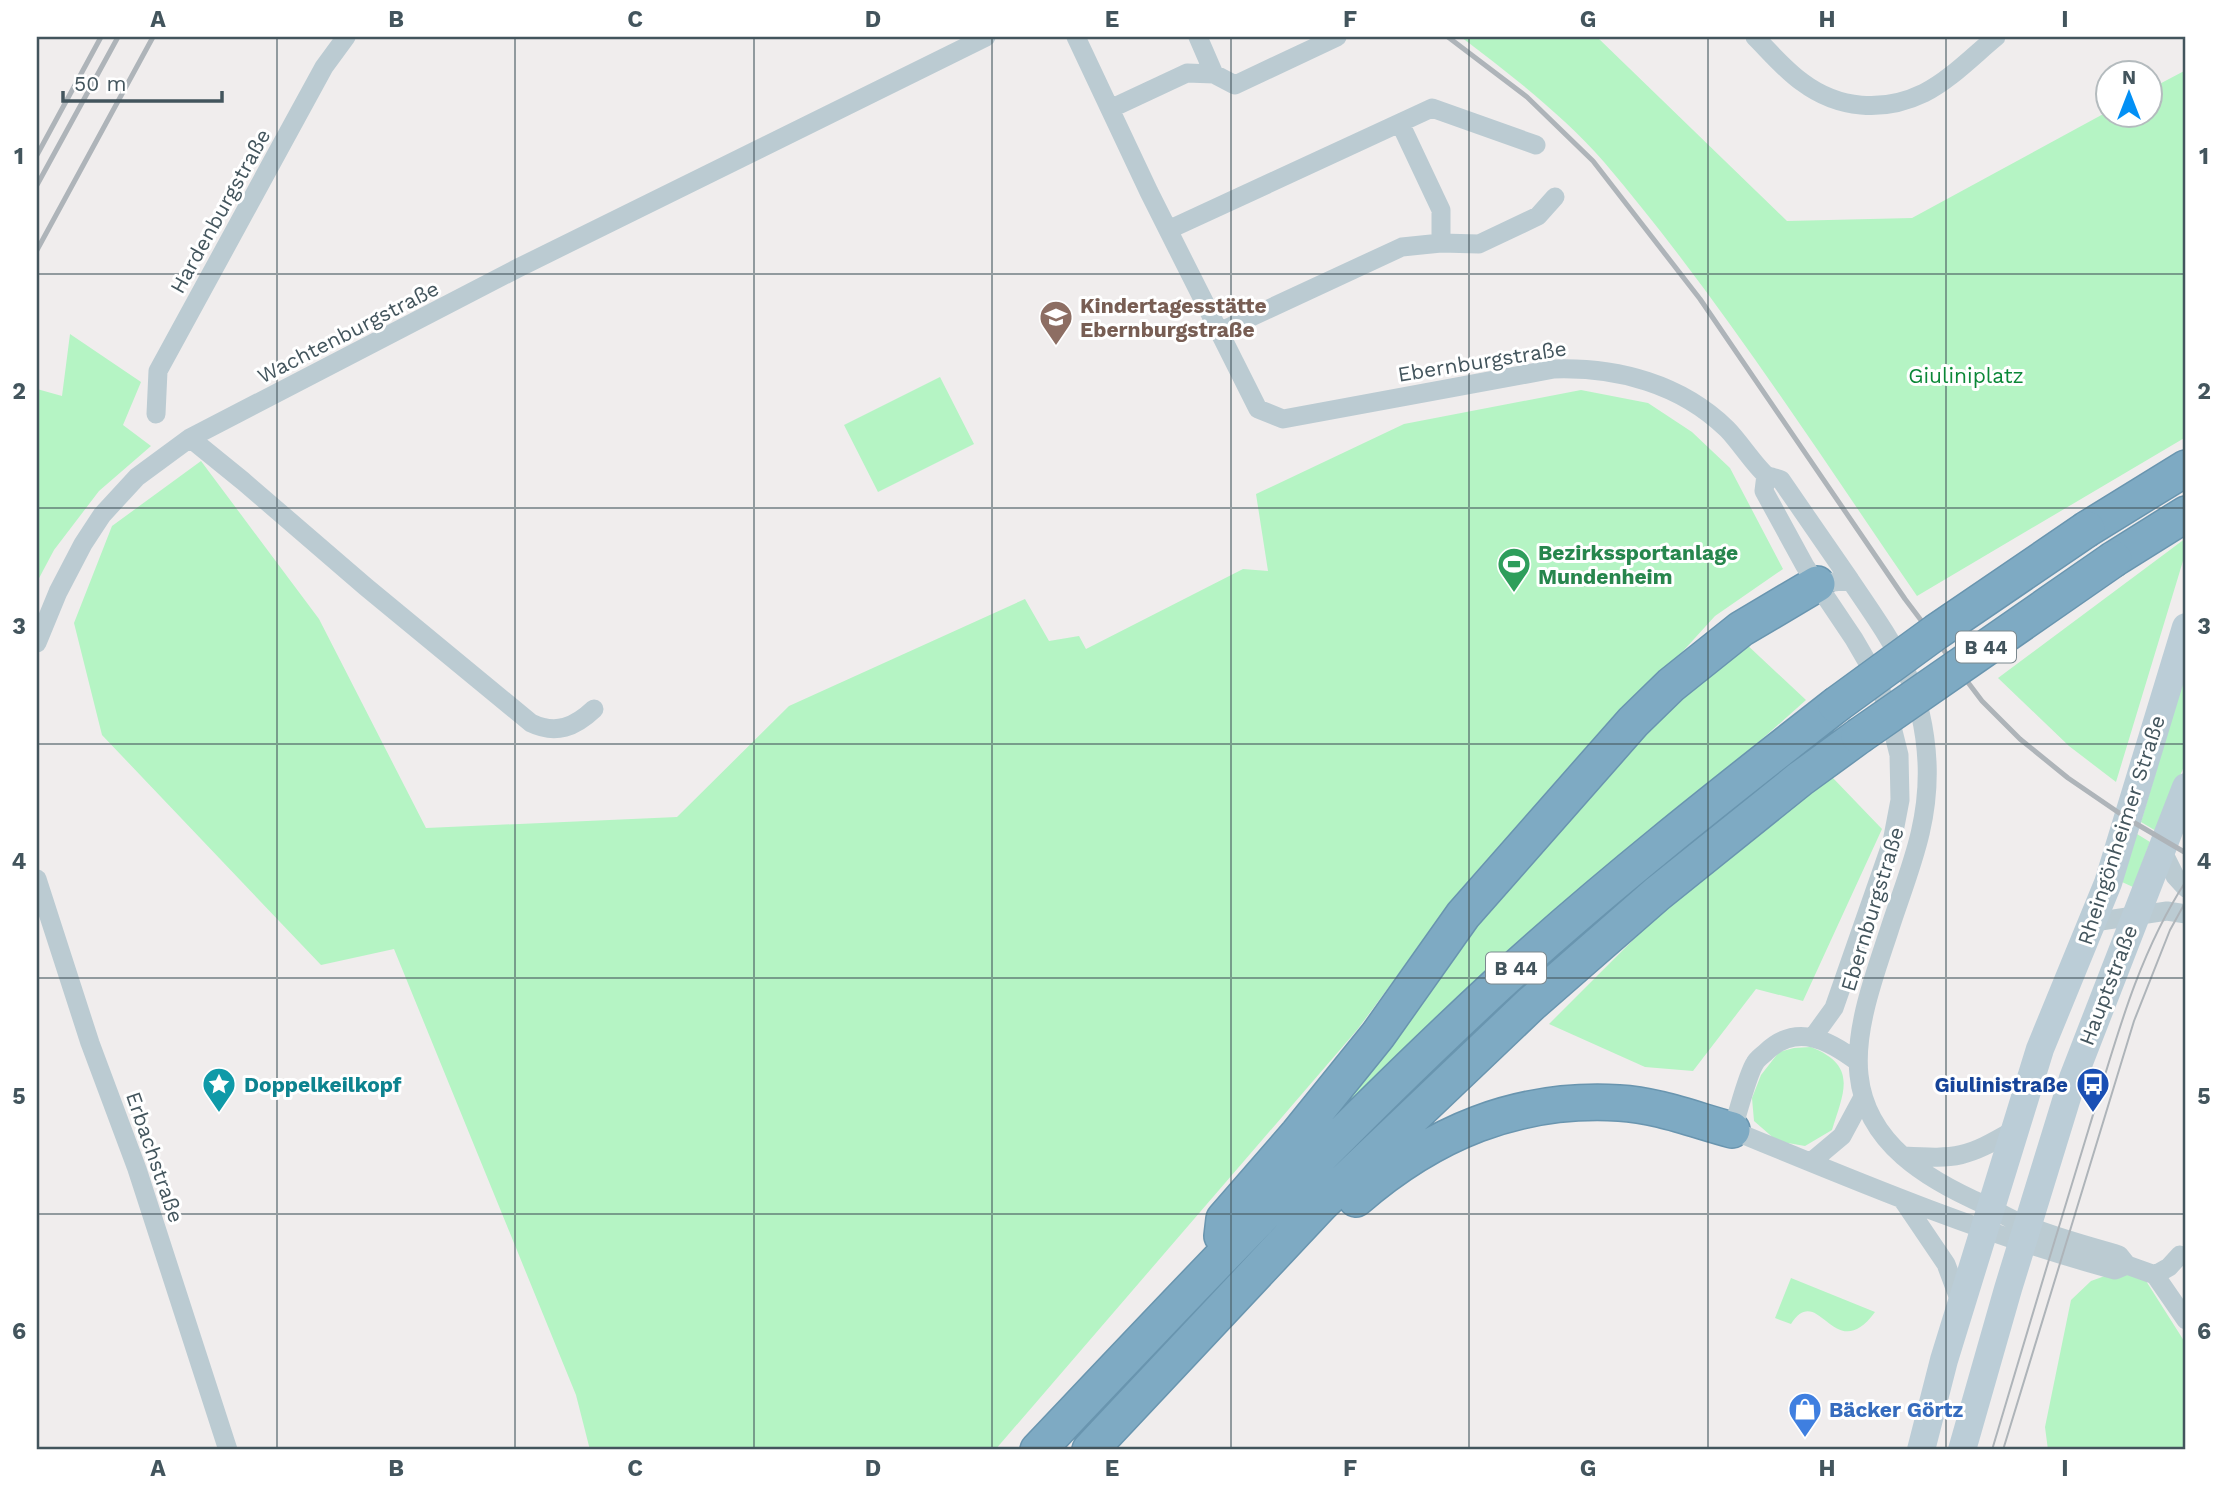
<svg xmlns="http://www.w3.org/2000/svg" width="2223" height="1487" viewBox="0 0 2223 1487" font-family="'Work Sans',sans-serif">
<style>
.green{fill:#b5f4c4}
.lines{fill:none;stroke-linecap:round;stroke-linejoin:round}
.highway-casing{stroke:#6995af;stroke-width:38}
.street{stroke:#bbcbd2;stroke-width:19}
.secondary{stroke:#bbcdd7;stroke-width:28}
.highway{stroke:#7eaac3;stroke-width:35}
.tram{stroke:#aeb4b9;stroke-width:2}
.rail{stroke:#aeb4b9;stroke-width:5}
.highway-bridge-casing{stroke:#6995af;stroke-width:38;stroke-linecap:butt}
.highway-bridge{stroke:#7eaac3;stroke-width:35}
.grid{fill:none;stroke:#43555d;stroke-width:2;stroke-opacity:0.55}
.labels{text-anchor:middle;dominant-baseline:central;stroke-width:6;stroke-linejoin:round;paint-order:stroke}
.shield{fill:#fff;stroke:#7b888e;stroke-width:2}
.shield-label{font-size:19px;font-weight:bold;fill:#43555d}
.street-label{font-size:21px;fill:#43555d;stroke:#fff}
.education-label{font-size:21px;font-weight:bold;fill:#785e54;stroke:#fff;text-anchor:start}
.park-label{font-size:21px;fill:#0b8737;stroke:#fff}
.leisure-label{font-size:21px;font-weight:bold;fill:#27864d;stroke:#fff;text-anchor:start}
.culture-label{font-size:21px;font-weight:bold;fill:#0d838f;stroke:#fff;text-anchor:start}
.transit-label{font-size:21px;font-weight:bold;fill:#164399;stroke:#fff;text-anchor:end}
.shop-label{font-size:21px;font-weight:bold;fill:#366cbe;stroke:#fff;text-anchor:start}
.neatline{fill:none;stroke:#43555d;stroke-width:2.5}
.grid-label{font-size:23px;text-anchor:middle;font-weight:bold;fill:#43555d}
</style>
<rect width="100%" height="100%" fill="#f0eded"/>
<!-- green -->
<path class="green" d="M1461,37H1597L1787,221L1912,218L2107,112L2108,116H2150V89L2186,70V437L1917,596C1817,451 1719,297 1604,162C1564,116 1510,74 1461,37Z
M70,334L141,382L123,425L151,446L99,491L54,550L37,582V389L62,396Z
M940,377L974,444L878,492L844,425Z
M1581,390L1648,403L1692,432L1730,468L1783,569L1715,616L1440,918L1357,1030L995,1450H590L576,1395L394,949L321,965L102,735L74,623L112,526L201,461L319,619L426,828L677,817L789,706L1025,599L1049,641L1079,636L1086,649L1243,569L1268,571L1256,494L1404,424Z
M2186,538V551L2116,782L2069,746L1998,678Z
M1744,642L1806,700L1348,1107L1342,1100L1447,959L1590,790L1692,683Z
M2186,670V762L2156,831L2141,822Z
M1832,777L1882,829L1803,1001L1756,989L1693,1071L1645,1067L1549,1024L1670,903Z
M2137,834L2150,842L2133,887L2122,882Z
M1811,1047C1858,1066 1844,1091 1832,1130L1805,1146L1777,1141L1754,1121L1752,1098L1761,1075L1779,1052L1794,1048Z
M2127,1268L2141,1273L2186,1344V1450H2048L2045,1427L2071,1300L2091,1281Z
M1791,1278L1875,1312C1834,1368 1819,1280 1791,1324L1775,1318Z"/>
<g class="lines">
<defs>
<path id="highway" d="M2087,529L2186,468
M2114,559L2186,514
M1356,1199C1432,1133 1517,1097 1619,1103C1657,1105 1695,1120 1732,1130
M1222,1236L1224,1219L1298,1134L1378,1035L1463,915L1633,722L1671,685L1741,629L1817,584
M1038,1450C1188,1292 1337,1133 1497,985C1605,886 1721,795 1836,705
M1090,1450L1321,1204L1531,1004L1657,894L1800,779L1859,736"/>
</defs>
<!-- highway casing -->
<use href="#highway" class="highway-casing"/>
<!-- street -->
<path class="street" d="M1076,37L1149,192L1258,409L1283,419L1554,369C1618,367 1681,384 1727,429C1739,441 1755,466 1766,475C1769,477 1777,478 1781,480L1850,580
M1198,37L1214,74
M1755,37C1770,52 1785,70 1802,82C1838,109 1883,113 1924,93C1950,80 1974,55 1996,37
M1110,109L1187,73L1214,74L1235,85L1337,37
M1400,123L1441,210V243
M1168,230L1432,108L1536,145
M1219,332L1402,247L1441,243L1479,244L1538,216L1555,197
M156,414L158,371L324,67L346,37
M190,438L243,481L366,587L531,723C556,735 575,727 594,709
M1766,475L1764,491L1805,566L1854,639L1872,670L1886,703L1899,755L1900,800L1892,842L1834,1008L1813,1037
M1817,584L1850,580C1892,642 1923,682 1927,762C1930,826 1908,872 1889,931C1875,974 1854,1029 1859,1075C1866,1144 1928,1180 1985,1205C1999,1212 2013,1221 2028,1226C2057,1238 2089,1246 2119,1255L2127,1265L2155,1275L2169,1267L2180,1255
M37,643L58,592L83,544L102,515L137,477L190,438L518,268L986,37
M2161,848L2175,876L2186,888
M37,879L90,1043L137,1169L228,1450
M2094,922L2167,911L2186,914
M1858,1062C1830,1041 1797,1022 1766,1052C1763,1055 1757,1059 1755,1063C1747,1075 1738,1114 1732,1130C1858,1182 1984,1235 2115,1270L2127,1265
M1903,1156C1958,1159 1966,1158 2014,1130
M1811,1162L1842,1136L1863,1097
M1902,1199L1946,1264L1961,1304
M2155,1275L2186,1320"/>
<!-- secondary -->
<path class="secondary" d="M1921,1450L1944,1360L2040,1049L2108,883L2186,627
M1962,1450L2008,1289L2073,1078L2186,787"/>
<!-- highway -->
<use href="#highway" class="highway"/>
<!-- tram -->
<path class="tram" d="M1992,1450C2024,1343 2056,1235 2089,1128C2115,1043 2137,956 2186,881
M2003,1450L2134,1021L2170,930L2186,901"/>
<!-- rail -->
<path class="rail" d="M1448,37L1527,97L1593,161L1700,299L1905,599L1982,701L2020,739L2068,778L2128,819L2186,853
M37,155L101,37
M37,185L118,37
M37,250L153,37"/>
<defs>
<path id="highway-bridge" d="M1836,705L1936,632L2087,529
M1859,736L2114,559"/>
</defs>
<!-- highway-bridge casing -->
<use href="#highway-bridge" class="highway-bridge-casing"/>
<!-- highway-bridge -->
<use href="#highway-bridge" class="highway-bridge"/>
</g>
<!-- grid -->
<path class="grid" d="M277,37V1450M515,37V1450M754,37V1450M992,37V1450M1231,37V1450M1469,37V1450M1708,37V1450M1946,37V1450M37,274H2186M37,508H2186M37,744H2186M37,978H2186M37,1214H2186"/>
<!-- icons -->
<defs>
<symbol id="school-pin" viewBox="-11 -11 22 30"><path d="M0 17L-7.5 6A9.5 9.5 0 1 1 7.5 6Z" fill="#8d6e63" stroke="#fff"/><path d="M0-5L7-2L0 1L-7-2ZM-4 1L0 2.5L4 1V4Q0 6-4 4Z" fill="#fff"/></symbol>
<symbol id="stadium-pin" viewBox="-11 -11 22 30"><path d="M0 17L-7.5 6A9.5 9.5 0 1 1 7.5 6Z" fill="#2e9e5b" stroke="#fff"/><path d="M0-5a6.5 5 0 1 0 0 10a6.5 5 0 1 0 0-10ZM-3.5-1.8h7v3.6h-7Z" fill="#fff"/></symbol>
<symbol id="sight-pin" viewBox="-11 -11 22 30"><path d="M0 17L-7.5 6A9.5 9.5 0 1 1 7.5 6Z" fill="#0f9aa8" stroke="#fff"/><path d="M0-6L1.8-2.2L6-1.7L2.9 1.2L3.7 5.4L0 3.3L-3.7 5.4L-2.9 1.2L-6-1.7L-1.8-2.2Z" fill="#fff"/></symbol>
<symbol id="bus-pin" viewBox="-11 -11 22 30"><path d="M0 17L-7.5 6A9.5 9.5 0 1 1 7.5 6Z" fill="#1a4fb4" stroke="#fff"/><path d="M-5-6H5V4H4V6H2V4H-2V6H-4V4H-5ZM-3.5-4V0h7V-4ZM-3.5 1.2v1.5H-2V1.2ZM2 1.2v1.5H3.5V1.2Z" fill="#fff"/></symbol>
<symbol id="shop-pin" viewBox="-11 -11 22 30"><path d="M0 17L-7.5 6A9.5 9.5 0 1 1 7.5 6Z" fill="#3f7fe0" stroke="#fff"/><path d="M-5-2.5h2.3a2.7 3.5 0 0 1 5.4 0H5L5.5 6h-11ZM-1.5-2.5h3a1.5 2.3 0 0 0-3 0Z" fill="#fff"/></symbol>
</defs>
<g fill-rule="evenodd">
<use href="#school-pin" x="1037" y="298" width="38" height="52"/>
<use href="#stadium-pin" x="1495" y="545" width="38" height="52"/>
<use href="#sight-pin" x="200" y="1065" width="38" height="52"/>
<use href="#bus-pin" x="2074" y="1065" width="38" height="52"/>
<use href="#shop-pin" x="1786" y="1390" width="38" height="52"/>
</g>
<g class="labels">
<!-- shield labels -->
<g class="shield">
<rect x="1956" y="631.5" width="60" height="31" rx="5"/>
<rect x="1486" y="952.5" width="60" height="31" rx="5"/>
</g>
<g class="shield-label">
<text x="1986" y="647">B 44</text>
<text x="1516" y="968">B 44</text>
</g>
<!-- street labels -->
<g class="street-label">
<text transform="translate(220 211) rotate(-61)">Hardenburgstraße</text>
<text transform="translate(348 332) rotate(-27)">Wachtenburgstraße</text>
<text transform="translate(1482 361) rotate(-9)">Ebernburgstraße</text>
<text transform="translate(2121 830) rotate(-72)">Rheingönheimer Straße</text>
<text transform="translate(1872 909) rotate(-73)">Ebernburgstraße</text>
<text transform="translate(2108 985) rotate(-69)">Hauptstraße</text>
<text transform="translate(155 1157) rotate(71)">Erbachstraße</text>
</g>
<!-- education labels -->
<g class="education-label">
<text x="1080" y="305">Kindertagesstätte<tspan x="1080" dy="24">Ebernburgstraße</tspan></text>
</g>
<!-- park labels -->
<g class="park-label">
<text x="1966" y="375">Giuliniplatz</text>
</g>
<!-- leisure labels -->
<g class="leisure-label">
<text x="1538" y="552">Bezirkssportanlage<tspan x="1538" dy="24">Mundenheim</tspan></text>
</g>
<!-- culture labels -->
<g class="culture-label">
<text x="244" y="1084">Doppelkeilkopf</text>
</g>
<!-- transit labels -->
<g class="transit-label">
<text x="2068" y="1084">Giulinistraße</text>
</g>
<!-- shop labels -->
<g class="shop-label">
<text x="1829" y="1409">Bäcker Görtz</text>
</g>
</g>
<!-- border -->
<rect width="2223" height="1487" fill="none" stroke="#ffffff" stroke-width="77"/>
<!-- north arrow -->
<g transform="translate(2129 94)"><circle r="33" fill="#ffffff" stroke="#b4bbbe" stroke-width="2"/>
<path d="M0-5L12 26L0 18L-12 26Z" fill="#0390f5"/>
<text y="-10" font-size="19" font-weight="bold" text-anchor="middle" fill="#43555d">N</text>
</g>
<!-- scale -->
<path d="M63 91v10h159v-10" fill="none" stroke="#43555d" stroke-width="3.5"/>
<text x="74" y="91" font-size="21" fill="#43555d" stroke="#ffffff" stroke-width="5" paint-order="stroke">50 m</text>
<rect x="38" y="38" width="2146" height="1410" class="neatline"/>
<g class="grid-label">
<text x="158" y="27">A</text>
<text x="396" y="27">B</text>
<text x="635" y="27">C</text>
<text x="873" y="27">D</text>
<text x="1112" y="27">E</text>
<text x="1350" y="27">F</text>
<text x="1588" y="27">G</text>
<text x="1827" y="27">H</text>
<text x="2065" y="27">I</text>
<text x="19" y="164">1</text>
<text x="2204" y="164">1</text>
<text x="19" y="399">2</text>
<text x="2204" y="399">2</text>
<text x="19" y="634">3</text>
<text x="2204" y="634">3</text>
<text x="19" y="869">4</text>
<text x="2204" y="869">4</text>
<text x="19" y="1104">5</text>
<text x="2204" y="1104">5</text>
<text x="19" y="1339">6</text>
<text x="2204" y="1339">6</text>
<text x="158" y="1476">A</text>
<text x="396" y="1476">B</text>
<text x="635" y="1476">C</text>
<text x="873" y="1476">D</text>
<text x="1112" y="1476">E</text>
<text x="1350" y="1476">F</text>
<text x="1588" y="1476">G</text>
<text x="1827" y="1476">H</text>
<text x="2065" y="1476">I</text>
</g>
</svg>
